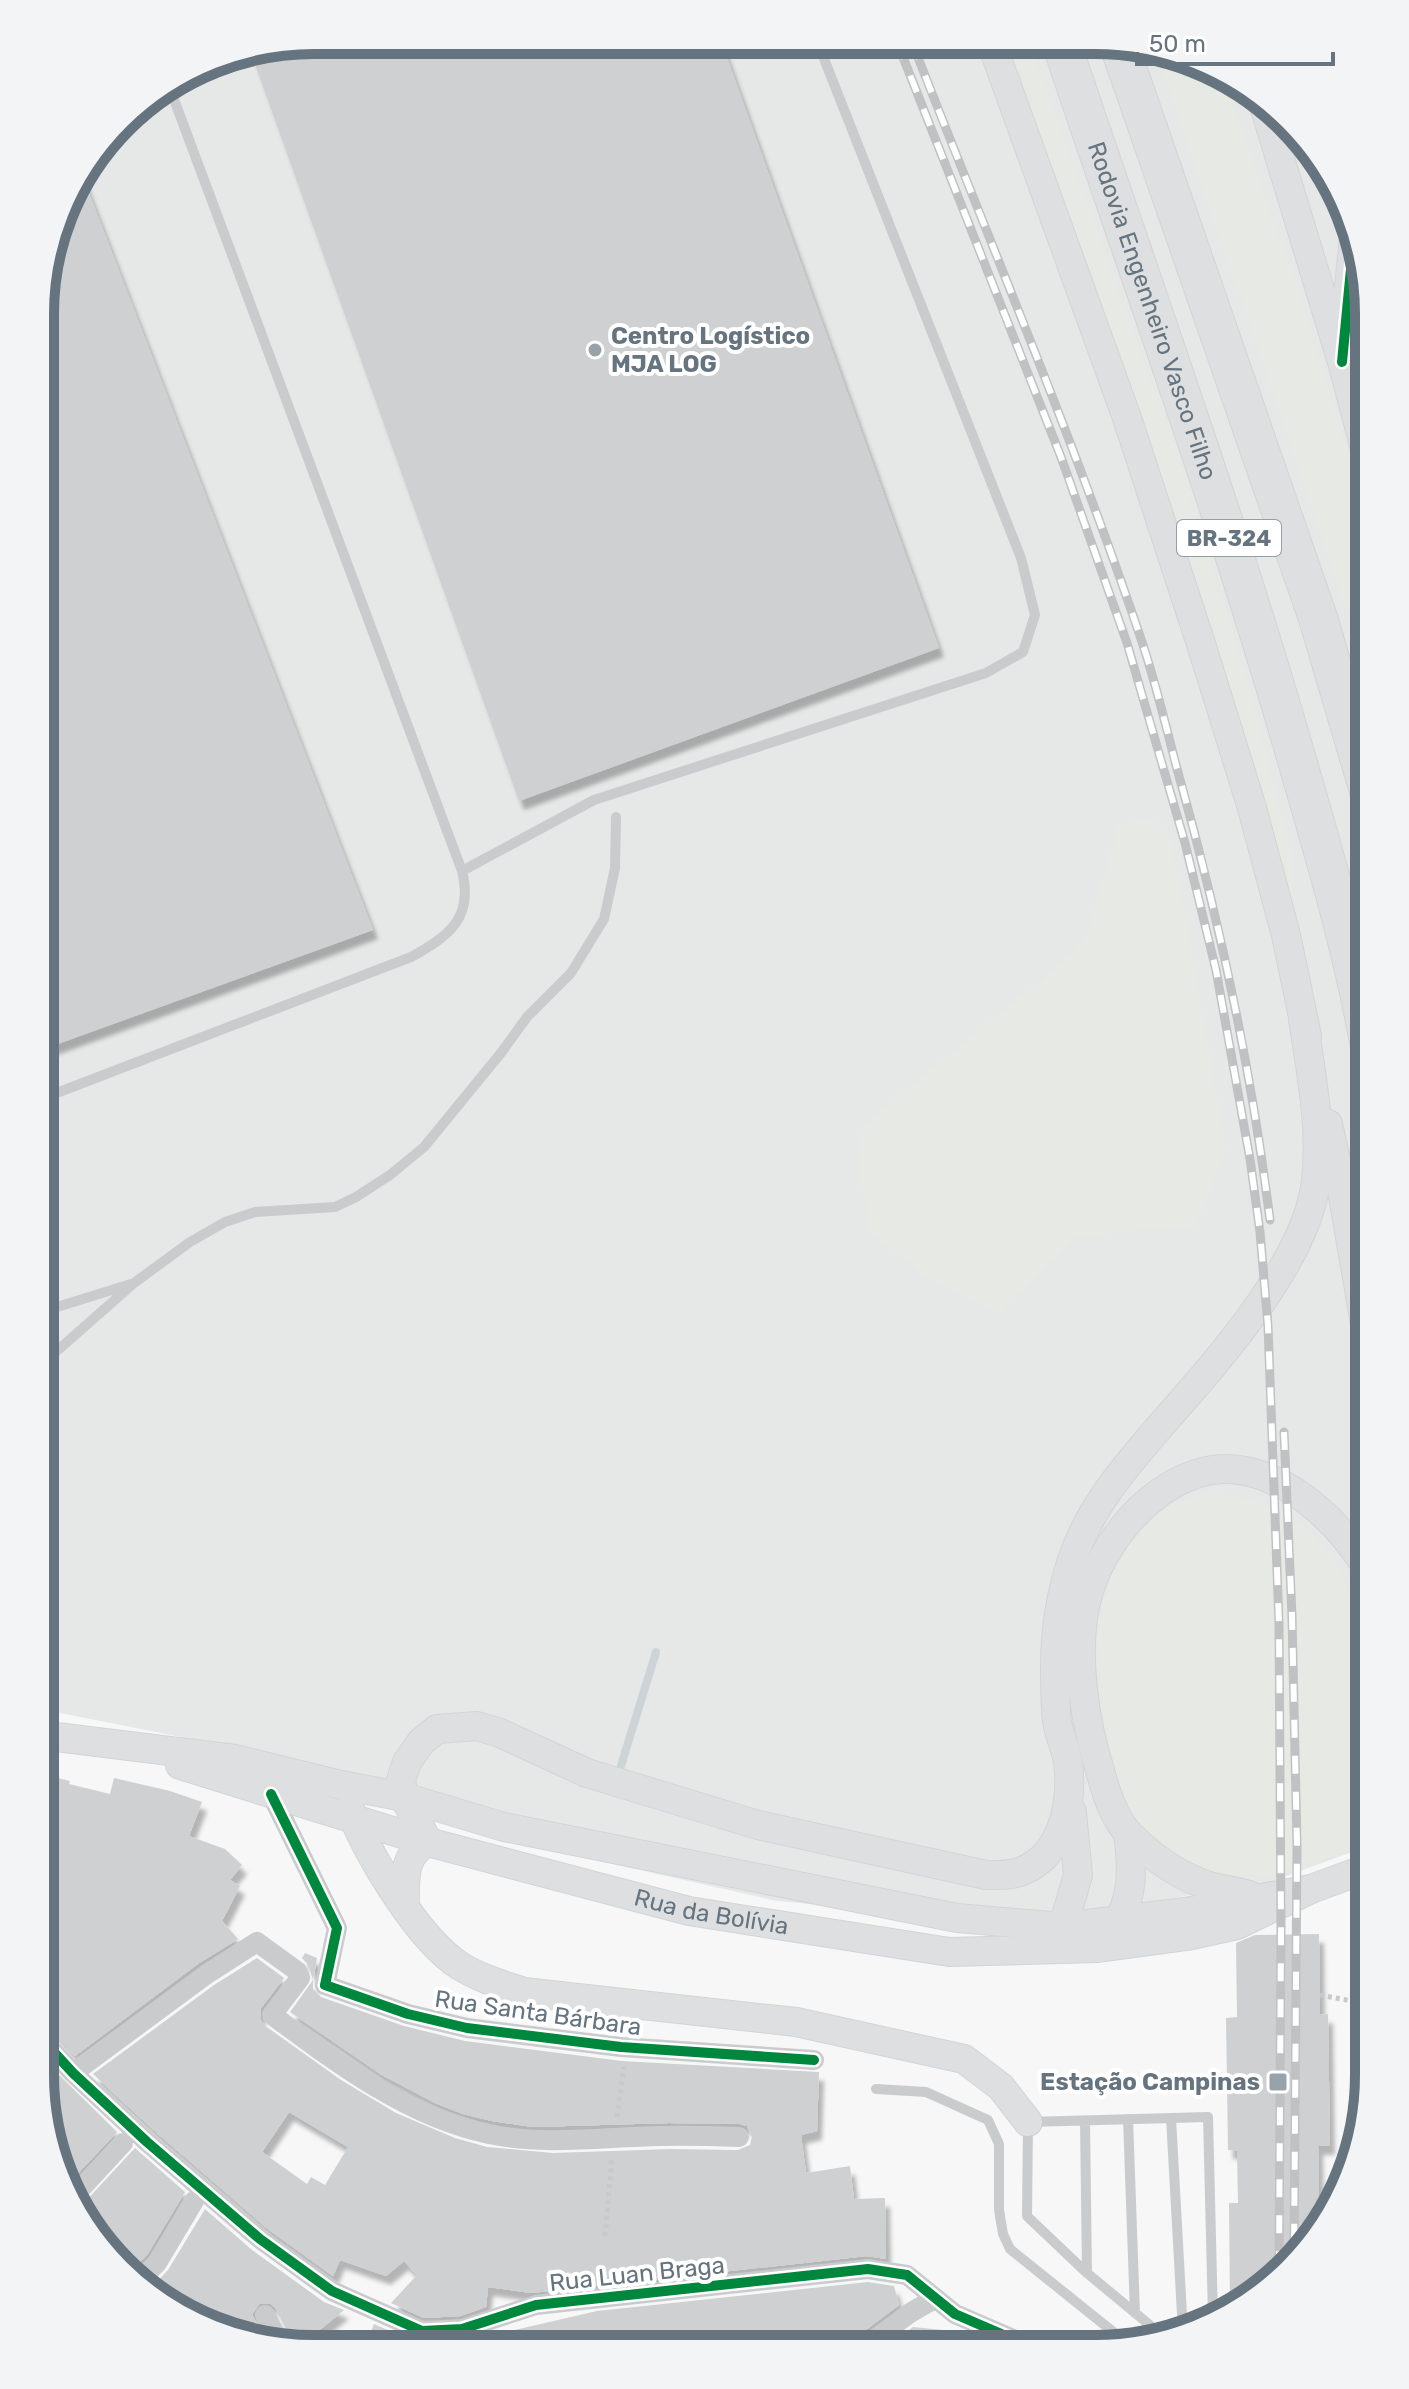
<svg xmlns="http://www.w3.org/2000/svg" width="1409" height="2389" viewBox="0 0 1409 2389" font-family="Rubik,sans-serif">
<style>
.built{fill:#e6e7e7}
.green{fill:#e6e9e4}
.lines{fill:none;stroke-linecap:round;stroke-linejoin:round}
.stream{stroke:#ccd4d7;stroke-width:8}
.building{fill:#ced0d1;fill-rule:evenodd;filter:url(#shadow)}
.secondary-casing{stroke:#d3d4d5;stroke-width:30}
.highway-casing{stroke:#d3d4d4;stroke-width:40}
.path{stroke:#c7c9ca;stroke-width:5;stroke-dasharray:4 4;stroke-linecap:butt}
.lane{stroke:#cacbcc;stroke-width:10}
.street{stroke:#cacbcc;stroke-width:20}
.secondary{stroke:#dedfe0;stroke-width:28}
.highway{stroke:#dedfe0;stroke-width:38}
.rail-casing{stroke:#c0c1c3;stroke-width:9}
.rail{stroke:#fff;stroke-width:6;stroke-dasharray:18;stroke-linecap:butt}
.cycleway-casing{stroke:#fff;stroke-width:15}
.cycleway{stroke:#00873e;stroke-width:10}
.poi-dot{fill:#98a2a9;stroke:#fff;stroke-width:3}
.labels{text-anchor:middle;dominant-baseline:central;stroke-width:8;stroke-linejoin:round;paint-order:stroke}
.shield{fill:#fff;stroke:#939ea5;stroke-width:2}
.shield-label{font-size:22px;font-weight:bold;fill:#65747f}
.street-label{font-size:24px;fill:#65747f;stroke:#fff}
.poi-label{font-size:24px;font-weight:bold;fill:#65747f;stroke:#fff;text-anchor:start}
.rim{fill:none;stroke:#65747f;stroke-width:10}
</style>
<defs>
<filter id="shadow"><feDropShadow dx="5" dy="9" stdDeviation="2" flood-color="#0004"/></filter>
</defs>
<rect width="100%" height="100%" fill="#f7f7f7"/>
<!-- built -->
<path class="built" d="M314,40L1131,42L1262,97L1348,210L1369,314L1368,1846L1270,1882L1108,1909L980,1920L777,1901L577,1856L272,1755L40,1709L42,279L68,193L133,108L210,61Z"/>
<!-- green -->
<path class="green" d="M1009,42H1029L1172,440L1244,669L1290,848L1294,905C1215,612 1109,328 1009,42Z
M1157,53L1224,81L1302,301L1369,525V675Z
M1315,167L1340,199L1333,220Z
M1152,820L1169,836L1186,920L1226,1148L1195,1226L1077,1236L997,1313L927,1277L870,1231L860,1175L863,1125L1065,961L1086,936L1119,824Z
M1205,1494C1293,1497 1338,1538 1357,1624C1361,1646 1361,1669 1362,1691C1366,1741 1368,1789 1368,1839L1319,1862L1269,1875L1225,1876L1197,1871L1134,1824L1117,1783L1105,1733L1099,1671V1623L1112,1573L1142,1532L1160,1514L1182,1501Z"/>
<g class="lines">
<!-- stream -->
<path class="stream" d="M620,1769L656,1652"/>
</g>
<!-- building -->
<path class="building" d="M314,40L721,41L939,648L519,801L251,53Z
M82,175L373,930L41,1050L42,279L68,193Z
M50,1776L70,1781L69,1784L110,1794L114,1778L170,1791L202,1802L189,1836L225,1849L242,1865L230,1880L240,1886L222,1921L238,1939L199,1963L75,2056L50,2028L40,2024V1784L47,1786Z
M1319,1934L1320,2015L1328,2014L1330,2146H1318L1319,2196H1328V2214L1313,2241L1230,2304L1229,2203H1238L1237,2151L1228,2150L1226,2018L1237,2017L1236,1943L1255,1935Z
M305,1953L317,1958L313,1980L309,1966L302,1958Z
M257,1958L284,1978L261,2008L260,2019L264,2025L341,2080L396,2113L455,2138L487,2147L553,2153L670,2149L738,2150L750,2145L752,2137L747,2126L740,2124L669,2123L533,2127L492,2121L463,2114L435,2103L382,2075L290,2012L313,1980V1989L321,1997L404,2026L465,2041L622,2061L819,2072L817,2131L801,2135L806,2173L850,2166L854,2199L885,2198L886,2259L867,2256L531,2293L488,2287L486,2307L460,2316L424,2318L391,2303L417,2275L404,2261L386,2276L340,2260L333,2276L268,2229L156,2132L93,2074L214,1985ZM289,2112L348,2147L325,2185L311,2177L307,2184L262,2152Z
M40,2056L117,2132L66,2186L61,2179L59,2170L40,2075Z
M135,2148L185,2192L147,2255L131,2271L81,2206Z
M205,2209L252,2250L324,2302L344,2310L299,2347H295L276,2309L271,2304L260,2303L252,2314L264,2340L147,2292L168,2270Z
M868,2282L894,2286L899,2305L855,2338L850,2348L365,2347L374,2324L417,2343L463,2342L597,2311Z
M913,2327L963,2332L985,2341L984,2349L884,2348Z"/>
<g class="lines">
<defs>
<g id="secondary">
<path d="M991,42L1127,418L1202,647L1252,808L1286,935L1307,1036"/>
<path d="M1261,96L1342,362L1369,464"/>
<path d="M1343,345L1354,238"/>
<path d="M1328,1124L1339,1173L1369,1347"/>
<path d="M40,1735L235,1759L341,1785L404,1797L504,1827L957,1918L1063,1927L1185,1912L1311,1889"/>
<path id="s1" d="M180,1765L428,1842L689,1911L949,1952L1098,1948L1187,1936L1237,1925L1311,1889L1368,1868"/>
<path d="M350,1809C368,1855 418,1939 460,1966C479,1978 503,1985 524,1992L796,2022L964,2059L1001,2087L1028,2122"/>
<path d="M1249,1895C1237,1891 1225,1890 1213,1887C1183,1879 1153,1858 1131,1836C1110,1816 1103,1780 1095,1753C1082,1706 1074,1638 1089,1591C1108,1528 1177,1453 1250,1472C1300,1484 1344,1529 1369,1571"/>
<path d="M405,1906C405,1881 402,1854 428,1842L404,1797L401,1780L407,1762L421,1742L437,1729L477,1726L500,1733L587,1773L758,1825L986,1875C998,1875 1011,1876 1022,1871C1063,1855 1073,1802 1068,1762C1066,1749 1059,1735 1057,1721C1055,1704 1055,1685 1055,1667C1055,1632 1061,1593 1072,1560C1090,1506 1126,1466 1162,1424C1214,1365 1307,1262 1316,1181C1322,1127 1311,1073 1303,1019"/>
<path d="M1063,1927L1078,1875L1072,1812"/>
<path d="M1111,1932C1134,1902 1133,1870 1128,1834"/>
</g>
<g id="highway">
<path id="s2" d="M1061,42C1140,278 1225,511 1294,750C1322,847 1351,943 1369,1042"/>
<path d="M1118,42L1318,618L1369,791"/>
</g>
</defs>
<!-- secondary casing -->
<use href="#secondary" class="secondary-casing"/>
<!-- highway casing -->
<use href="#highway" class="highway-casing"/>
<!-- path -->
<path class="path" d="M1320,1995L1368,2004
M617,2117L624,2067
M605,2236L612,2159"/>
<!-- lane -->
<path class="lane" d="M462,871L594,800L986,673L1023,652L1035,615L1021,558L817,41
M41,1099L411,957C449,936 474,918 462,871L169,86
M41,1312L131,1284
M41,1365L134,1283L190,1242L225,1222L255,1212L335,1207L356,1197L390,1175L424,1147L501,1053L527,1017L571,973L604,919L615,868L616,817
M876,2089L926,2092L988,2120L999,2144V2210L1003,2234L1010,2249L1127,2343
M1171,2118L1183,2332
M1128,2119L1135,2313
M1085,2121L1087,2273
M1163,2336L1087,2273L1027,2216L1028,2122L1208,2117L1213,2318"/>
<!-- street -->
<path class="street" d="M271,1794L337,1928L325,1985L408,2014L467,2028L621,2047L814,2060
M40,2037L73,2073L147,2142L260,2239L332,2291L422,2331L462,2329L536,2305L868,2269L907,2275L955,2314L1036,2349
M73,2073L207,1974L257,1942L297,1971L300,1978L272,2015C338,2064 408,2117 489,2134C546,2146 603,2137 660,2136C686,2135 713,2136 739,2137
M74,2196L123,2143
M139,2281L157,2263L194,2201
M265,2315L282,2347
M863,2348L910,2313L934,2299"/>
<!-- secondary -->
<use href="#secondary" class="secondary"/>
<!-- highway -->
<use href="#highway" class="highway"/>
<defs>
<path id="rail" d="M897,42L1061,457L1127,643L1185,843L1216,970L1250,1159L1260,1232L1268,1326L1279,1624L1281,1926L1279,2267
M912,42C989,241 1073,437 1141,639C1155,680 1165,723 1176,765C1218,914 1251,1066 1270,1220
M1284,1432L1292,1616L1297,1845L1294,2256"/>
</defs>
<!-- rail casing -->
<use href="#rail" class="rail-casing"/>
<!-- rail -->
<use href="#rail" class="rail"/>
<defs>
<path id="cycleway" d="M1342,362L1354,238
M271,1794L337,1928L325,1985L408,2014L467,2028L621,2047L814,2060
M40,2037L73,2073L147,2142L260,2239L332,2291L422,2331L462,2329L536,2305L868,2269L907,2275L955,2314L1036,2349"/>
</defs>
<!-- cycleway casing -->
<use href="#cycleway" class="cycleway-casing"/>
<!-- cycleway -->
<use href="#cycleway" class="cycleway"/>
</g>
<!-- markers -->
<g class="poi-dot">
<circle cx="595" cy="350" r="8"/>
<rect x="1268" y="2072" width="20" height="20" rx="4"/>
</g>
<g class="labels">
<!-- shield labels -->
<rect class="shield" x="1177" y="520" width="104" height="36" rx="6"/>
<g class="shield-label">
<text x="1229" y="538">BR-324</text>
</g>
<!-- street labels -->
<g class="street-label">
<text stroke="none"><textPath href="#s2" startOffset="284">Rodovia Engenheiro Vasco Filho</textPath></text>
<text stroke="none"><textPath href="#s1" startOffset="552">Rua da Bolívia</textPath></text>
<text transform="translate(538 2013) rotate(8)">Rua Santa Bárbara</text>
<text transform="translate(637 2274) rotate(-6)">Rua Luan Braga</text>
</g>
<!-- poi labels -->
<g class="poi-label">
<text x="611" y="336">Centro Logístico<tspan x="611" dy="28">MJA LOG</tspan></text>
<text x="1260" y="2082" text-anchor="end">Estação Campinas</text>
</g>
</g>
<!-- crop -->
<path d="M0 0H1409V2389H0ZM314 54H1095A260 260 0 0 1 1355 314V2075A260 260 0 0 1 1095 2335H314A260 260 0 0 1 54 2075V314A260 260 0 0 1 314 54Z" fill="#f3f4f5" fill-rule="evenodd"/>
<path class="rim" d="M314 54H1095A260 260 0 0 1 1355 314V2075A260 260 0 0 1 1095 2335H314A260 260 0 0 1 54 2075V314A260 260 0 0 1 314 54Z"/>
<!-- scale -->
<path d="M1137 52v12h196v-12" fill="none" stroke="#65747f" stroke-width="4"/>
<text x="1149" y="52" font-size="24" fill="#65747f" stroke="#ffffff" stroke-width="6" paint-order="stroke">50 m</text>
</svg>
